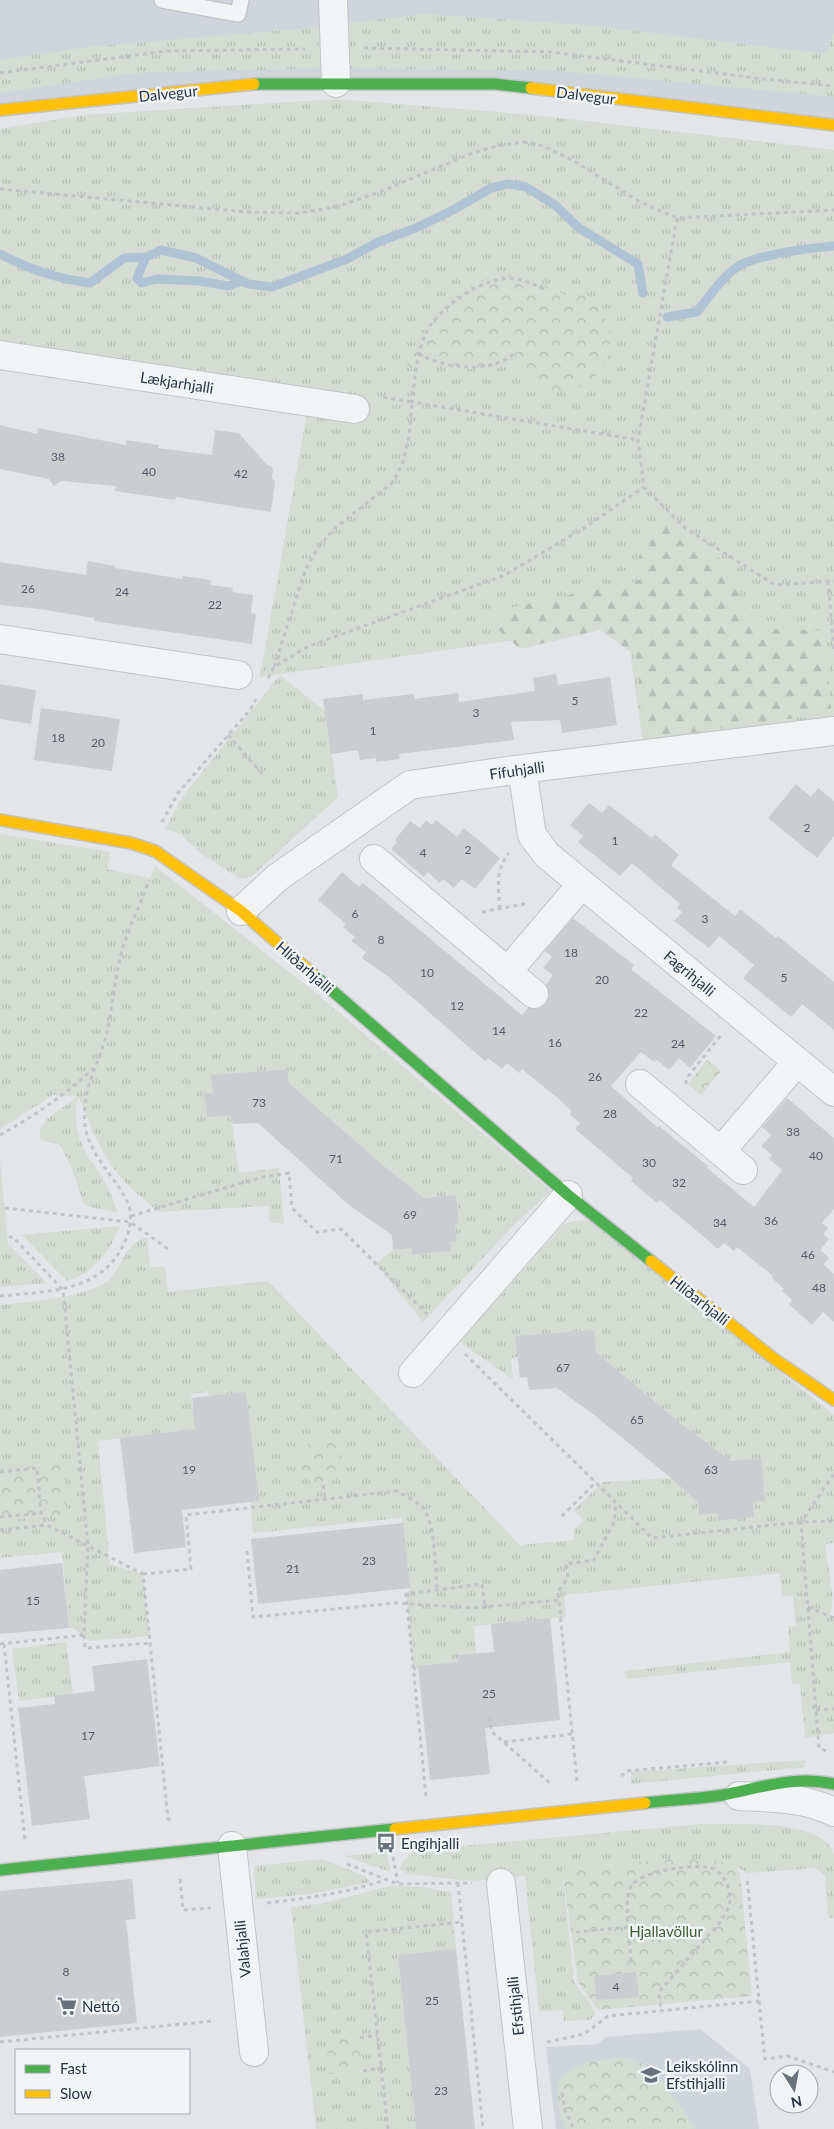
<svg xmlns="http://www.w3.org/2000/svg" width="834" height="2129" viewBox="0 0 834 2129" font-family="Lato,sans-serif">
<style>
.built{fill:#d0d5db}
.grass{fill:url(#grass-tufts)}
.forest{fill:url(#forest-firs)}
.park{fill:url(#park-crowns)}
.pitch{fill:#d4dcd3}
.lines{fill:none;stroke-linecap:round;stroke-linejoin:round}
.stream{stroke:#afc3d4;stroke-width:9}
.building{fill:#cbcdd0}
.lane-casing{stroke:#c1c3c6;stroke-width:18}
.street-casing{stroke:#c1c3c6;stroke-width:30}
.fast-casing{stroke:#c1c3c6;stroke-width:14}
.slow-casing{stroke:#c1c3c6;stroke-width:14}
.path{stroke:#c1c3c8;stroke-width:3;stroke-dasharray:4 4;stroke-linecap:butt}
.lane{stroke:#f2f3f5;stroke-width:15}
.street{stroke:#f2f3f5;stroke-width:28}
.fast{stroke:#4caf50;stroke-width:11}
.slow{stroke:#ffc107;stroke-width:11}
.labels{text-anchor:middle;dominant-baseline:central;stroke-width:5;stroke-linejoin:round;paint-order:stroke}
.number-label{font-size:12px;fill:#525a67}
.street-label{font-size:15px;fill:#283343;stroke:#f0f4f7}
.poi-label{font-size:15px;fill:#283343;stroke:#f0f4f7;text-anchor:start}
.park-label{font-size:15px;fill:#3f6034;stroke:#f0f4f7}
</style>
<defs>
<pattern id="grass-tufts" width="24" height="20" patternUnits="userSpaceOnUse" patternTransform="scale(1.25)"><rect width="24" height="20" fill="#d4dcd3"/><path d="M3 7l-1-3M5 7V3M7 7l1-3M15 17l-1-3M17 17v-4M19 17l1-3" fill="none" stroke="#b6bdb6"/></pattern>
<pattern id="forest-firs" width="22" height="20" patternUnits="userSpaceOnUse" patternTransform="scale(1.25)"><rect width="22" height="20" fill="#d4dcd3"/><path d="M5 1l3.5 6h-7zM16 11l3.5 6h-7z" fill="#b6bdb6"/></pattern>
<pattern id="park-crowns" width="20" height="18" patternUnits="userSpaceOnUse" patternTransform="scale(1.25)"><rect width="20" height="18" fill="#d4dcd3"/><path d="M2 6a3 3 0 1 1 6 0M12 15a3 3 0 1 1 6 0" fill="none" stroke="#b6bdb6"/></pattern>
</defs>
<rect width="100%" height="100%" fill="#e3e5e8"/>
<!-- built -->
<path class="built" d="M0,0H834V128L501,90L269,87L0,115Z
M700,2029L750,2069L759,2129H556L546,2047L598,2044L605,2037Z"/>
<!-- grass -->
<path class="grass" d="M423,14L585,25L826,54L832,34H834V97L560,71L325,68L136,73L0,93V60L88,47L298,29Z
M337,99L534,115L834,150V717L643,743L626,624L260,677L310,395L0,346V129L83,115Z
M280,675L325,711L338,797L251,877L240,879L202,854L180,834L165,829L183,796Z
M0,834L111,852L107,869L150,878L155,866L318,995L551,1191L514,1225L423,1322L376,1264L393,1250L412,1248L413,1255L451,1251L450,1242L457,1241L455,1224L459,1223L456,1195L424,1198L384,1166L289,1083L287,1069L211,1075L213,1093H204L207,1117L231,1116L239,1173L279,1168L284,1224L270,1222L269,1206L159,1212C142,1198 122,1182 110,1163C96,1143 89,1119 78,1097C66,1151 107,1166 117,1212L85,1206C77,1186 72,1163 59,1144L40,1140C36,1118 64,1110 77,1096L53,1095L0,1129Z
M582,1220L593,1222L834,1415V1543L825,1544L833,1599L830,1616L834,1618V1733L805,1738L800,1684H792L790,1662L627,1679L625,1671L790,1652L788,1626L796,1627L793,1596H782L780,1573L564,1595L566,1617L474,1626L476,1653L457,1655L458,1662L419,1666L414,1672L406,1594L410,1588L402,1518L253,1533L250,1502L259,1501L207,1392L191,1394L197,1443L177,1431L98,1441L110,1564L143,1574L149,1636L90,1641L73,1628H69L62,1552L0,1558V1305C26,1302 94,1297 111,1278C125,1261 124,1245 147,1237L150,1267H165L168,1292L268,1281L520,1545L574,1540V1528L584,1521L574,1510L603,1482L671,1478L697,1498L699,1515L718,1513L719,1521L754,1517L753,1502L765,1501L761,1458L731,1461L680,1423L596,1352L594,1330L515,1336L518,1357L511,1358L513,1379L459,1342L564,1224Z
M120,1226C109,1253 95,1272 67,1281L22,1235Z
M0,1244H8L47,1283L0,1287Z
M66,1642L73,1694L19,1701L12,1649Z
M805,1760V1767L631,1784V1772Z
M702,1824C731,1824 826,1818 834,1855C834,1873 834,1899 834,1918H828L825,1876L816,1868L747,1873L735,1866L718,1861L681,1858L562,1869L574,1981C579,1993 594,2002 595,2015L590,2020L564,2021L563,2010L539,2012L525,1876L470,1881L408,1874L400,1869C405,1854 414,1851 428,1849Z
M386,1852L391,1872L344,1856Z
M322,1859L365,1876L370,1882L310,1894L256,1899L254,1866Z
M390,1886L420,1887L451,1892L456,1949L398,1955L416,2129H316L291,1907L320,1904Z"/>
<!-- forest -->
<path class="forest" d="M658,518L728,564L730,578L750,617L775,629L826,631L831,713L646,739L636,656L600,630L520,649L492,624L498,610L640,580V542Z"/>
<!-- park -->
<path class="park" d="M507,275C531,278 549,286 570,297L581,292C647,334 589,418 532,383C524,378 517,369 511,362L475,369L453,368L432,363L409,366L402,359L407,349L418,345C422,332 429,325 437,315C458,292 476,279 507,275Z
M707,1060L721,1071L701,1095L688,1084Z
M299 1462a22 22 0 1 1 44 0a22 22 0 1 1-44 0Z
M62,1463L67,1514L0,1521V1469Z
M681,1858L718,1861L735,1866L740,1874L752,1996L598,2010L578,1982L562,1869Z
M360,2034L363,2071L329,2074L326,2037Z
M621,2058L632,2059L653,2068L696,2129H566C542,2072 571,2062 621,2058Z"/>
<!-- pitch -->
<path class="pitch" d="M0,1160L8,1244H0Z"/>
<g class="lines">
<!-- stream -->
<path class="stream" d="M0,254C28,269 58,279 90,283L124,258L146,257L161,250L196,258L248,284L272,287L347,259L378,242L416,228L455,209L491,188L508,184L526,187L555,205L579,228L638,264L643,293
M146,257L137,278L142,283L157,279L199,281L228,286L244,281
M667,317L697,312C708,298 726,272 742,264C765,254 809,248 834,246"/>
</g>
<!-- building -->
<path class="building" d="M0,425L37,434L38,428L126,445V440L159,445L158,448L212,455L215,430L239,433L266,464L273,468L272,478L275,482L271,512L176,497L175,500L115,491L116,486L61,481L54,486L49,479L0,469Z
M88,561L115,566V568L182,579L183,576L211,580L210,585L233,588L232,592L253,595L251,613L256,614L252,644L94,621V618L40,609L0,605V562L86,575Z
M556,674L558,685L610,677L617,725L562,733L560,720L511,722L514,740L399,754L400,759L376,762V758L360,760L358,750L331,754L323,699L363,694V700L414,694L415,699L458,693L459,702L535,691L533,678Z
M0,684L36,690L31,724L0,719Z
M41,708L120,719L112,771L34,760Z
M796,784L811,797L818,788L834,801V836L817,858L768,818Z
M589,803L602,813L609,805L652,838L655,834L679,855L671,865L735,916L740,909L776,938L778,936L834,982V1030L802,1004L791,1017L743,978L754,965L719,936L709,948L674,921L682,912L677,908L680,904L632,863L620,876L578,842L583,836L570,825Z
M426,820L432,825L436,820L457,837L464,828L500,858L475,889L462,879L454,888L443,879L440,883L428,872L424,877L391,849L397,842L395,840L410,821L420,828Z
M342,872L359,887L363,883L522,1015L528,1008L539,1009L546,1004L549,996L546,985L553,975L543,968L552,957L545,951L573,918L634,965L631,969L716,1036L690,1068L679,1058L669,1070L657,1060L654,1062L641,1052L611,1086L658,1128L659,1126L708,1166L707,1168L754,1207L782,1170L769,1159L772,1155L761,1146L771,1135L762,1127L787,1098L834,1138V1209L822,1223L828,1228L823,1234L829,1239L820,1250L829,1258L823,1264L834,1274V1322L823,1312L812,1325L789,1304L792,1300L782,1291L784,1289L772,1278L773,1276L737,1247L734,1251L724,1243L718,1249L660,1200L657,1203L631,1181L633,1178L575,1129L580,1123L569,1114L572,1111L560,1100L522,1069L519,1073L507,1063L502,1069L488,1058L485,1061L390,978L362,958L366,952L351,941L355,937L343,927L346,924L318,900Z
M287,1069L289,1083L384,1166L424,1198L456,1195L459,1224H455L457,1241L450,1242L451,1251L412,1255V1248L393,1250L392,1235L349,1205L258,1123L233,1124L231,1116L207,1117L204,1093H213L211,1075Z
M594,1330L596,1352L680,1423L731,1461L761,1458L765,1501L753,1502L754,1517L718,1521V1513L699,1515L698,1502L671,1478L593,1414L557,1388L529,1390L527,1377L520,1378L515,1336Z
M246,1392L259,1501L182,1510L186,1547L134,1553L120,1438L195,1429L192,1398Z
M403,1523L410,1588L258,1604L251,1539Z
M62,1563L69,1628L0,1634V1570Z
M550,1618L560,1720L485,1728L490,1774L430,1780L418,1666L458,1662L457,1655L494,1652L491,1624Z
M147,1659L160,1766L84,1776L90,1819L32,1826L18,1708L55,1704L54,1696L95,1691L92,1666Z
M132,1879L136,1919L126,1920L137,2023L0,2037V1891Z
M456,1949L475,2129H416L398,1955Z
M636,1972L639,1997L597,2000L594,1976Z"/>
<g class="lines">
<defs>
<path id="lane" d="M162,0L238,14L241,0"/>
<path id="street" d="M333,0L336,83
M0,355L355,409
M0,639L238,675
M522,769L532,835L547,855L834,1092
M374,859L534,994
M241,911L278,877L410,785L522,769L834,731
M507,972L582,884
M640,1084L743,1170
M721,1151L797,1062
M413,1373L568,1195
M739,1796C772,1798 804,1797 834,1812
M232,1846L254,2052
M501,1883L528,2129"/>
<path id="fast" d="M254,84H495L531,88
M313,974L568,1195L651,1261
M645,1803C671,1800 697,1799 723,1795C760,1788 796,1775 834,1784
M0,1870L395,1829"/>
<path id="slow" d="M531,88L834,125
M0,110L254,84
M0,820L131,843L155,851L241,911L313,974
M651,1261L773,1358L834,1400
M395,1829L645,1803"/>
</defs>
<!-- lane casing -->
<use href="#lane" class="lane-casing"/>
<!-- street casing -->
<use href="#street" class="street-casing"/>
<!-- fast casing -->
<use href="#fast" class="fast-casing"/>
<!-- slow casing -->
<use href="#slow" class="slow-casing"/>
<!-- path -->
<path class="path" d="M364,48L551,52L763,79L834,86
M0,73L167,51L305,49
M0,189L247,212L299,213L336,207L382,191L472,153L501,145L526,142L543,146L574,161L640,202L677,218L834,210
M677,218L638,440L644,487L685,528L775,585L834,581
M544,289C531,283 519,277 504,279C477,281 436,310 425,335C416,356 415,379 412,402L638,440
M418,354C447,368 489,375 515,353
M828,581L834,649
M274,667L305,571L318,547L335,528L392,483L402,465L409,437L412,402L381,397
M268,678L274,667L309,646L505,575L584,528L644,487
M228,735L263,775
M162,822L178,793L250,710L256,699
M500,909C498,888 495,870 509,853
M482,912L525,904
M686,1084V1079L721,1035
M0,1135C35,1116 66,1094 95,1067
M5,1208L130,1222L171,1251
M131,1216L262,1177L289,1173L292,1208L317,1232L341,1229L427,1314
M0,1296C49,1291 104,1293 126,1239C131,1226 133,1212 126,1199C107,1165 80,1148 85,1105C87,1083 99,1061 105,1040C113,1010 114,977 123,947C130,925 141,903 149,880
M465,1354L652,1538L801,1522L834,1521
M0,1472L37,1468L41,1513L47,1525
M323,1485L325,1500
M562,1516L596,1482
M0,1517L41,1513
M0,1530L47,1525L143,1574L168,1818L172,1824
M247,1551L253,1617L396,1603L472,1608L559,1600
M143,1574L191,1569L186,1515L397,1491C405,1496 414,1500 421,1506C436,1519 435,1569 437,1589
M808,1607L834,1618
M84,1635L85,1648L150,1643
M0,1644L84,1635L88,1546L63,1290L13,1237H7
M4,1644L25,1840
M816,1710L834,1709
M490,1717L491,1731L551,1784
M504,1742L572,1734
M826,1751L819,1748L801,1522L834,1474
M621,1776L627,1771L728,1762
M577,1781L558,1592L568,1577L566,1564L594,1560L614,1522L616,1503
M426,1796L406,1594L482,1584L485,1607
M393,1857L398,1883
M347,1864L398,1884L472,1883
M180,1879L183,1910L211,1908
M458,1883L483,2129
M267,1903C307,1898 347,1893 385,1880
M576,1932L629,1927
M631,1961C630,1945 624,1900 630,1888C639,1870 690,1865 708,1867C722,1868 730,1887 730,1899C730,1907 725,1914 721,1921L659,1992L661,2011
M759,2001L765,2059L787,2056L834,2072
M360,2038L378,2035
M0,2042L213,2021
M547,2042L584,2034L608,2016L759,2001L747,1877
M363,2071L381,2068
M562,2093L565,2110L574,2129
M388,2129L366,1932L462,1922"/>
<!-- lane -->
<use href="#lane" class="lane"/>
<!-- street -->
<use href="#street" class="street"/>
<!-- fast -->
<use href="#fast" class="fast"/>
<!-- slow -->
<use href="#slow" class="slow"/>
</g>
<!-- icons -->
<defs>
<symbol id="bus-bare" viewBox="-9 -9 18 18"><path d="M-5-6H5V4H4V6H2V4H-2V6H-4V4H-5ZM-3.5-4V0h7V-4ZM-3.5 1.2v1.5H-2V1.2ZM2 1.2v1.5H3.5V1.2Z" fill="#69717d" stroke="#f0f4f7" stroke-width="2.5" paint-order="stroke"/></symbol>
<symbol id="supermarket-bare" viewBox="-9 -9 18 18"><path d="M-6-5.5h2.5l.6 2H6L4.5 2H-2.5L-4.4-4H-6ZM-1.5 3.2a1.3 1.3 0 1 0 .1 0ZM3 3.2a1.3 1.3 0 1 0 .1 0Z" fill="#69717d" stroke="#f0f4f7" stroke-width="2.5" paint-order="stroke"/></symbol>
<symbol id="school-bare" viewBox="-9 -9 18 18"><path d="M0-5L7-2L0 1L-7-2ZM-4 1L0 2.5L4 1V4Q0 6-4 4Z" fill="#69717d" stroke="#f0f4f7" stroke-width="2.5" paint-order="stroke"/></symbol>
</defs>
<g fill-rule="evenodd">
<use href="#bus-bare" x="372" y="1829" width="28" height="28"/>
<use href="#supermarket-bare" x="53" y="1992" width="28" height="28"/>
<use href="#school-bare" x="637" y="2061" width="28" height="28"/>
</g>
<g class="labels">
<!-- number labels -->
<g class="number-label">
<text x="58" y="456">38</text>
<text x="149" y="471">40</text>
<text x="241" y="473">42</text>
<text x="28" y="588">26</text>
<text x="122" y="591">24</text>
<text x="215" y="604">22</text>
<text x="575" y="700">5</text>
<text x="476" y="712">3</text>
<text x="373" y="730">1</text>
<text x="58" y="737">18</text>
<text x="98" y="742">20</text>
<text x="807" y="827">2</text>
<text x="615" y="840">1</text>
<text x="468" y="849">2</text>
<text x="423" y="852">4</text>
<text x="355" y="913">6</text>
<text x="705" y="918">3</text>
<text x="381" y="939">8</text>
<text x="571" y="952">18</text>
<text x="427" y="972">10</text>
<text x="784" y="977">5</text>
<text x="602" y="979">20</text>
<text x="457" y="1005">12</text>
<text x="641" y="1012">22</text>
<text x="499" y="1030">14</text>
<text x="555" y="1042">16</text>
<text x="678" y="1043">24</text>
<text x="595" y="1076">26</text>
<text x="259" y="1102">73</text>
<text x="610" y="1113">28</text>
<text x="793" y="1131">38</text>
<text x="816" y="1155">40</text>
<text x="336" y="1158">71</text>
<text x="649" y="1162">30</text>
<text x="679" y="1182">32</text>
<text x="410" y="1214">69</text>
<text x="771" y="1220">36</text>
<text x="720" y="1222">34</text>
<text x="808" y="1254">46</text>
<text x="819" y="1287">48</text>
<text x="563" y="1367">67</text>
<text x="637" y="1419">65</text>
<text x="189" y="1469">19</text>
<text x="711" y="1469">63</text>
<text x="369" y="1560">23</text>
<text x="293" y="1568">21</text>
<text x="33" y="1600">15</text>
<text x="489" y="1693">25</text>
<text x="88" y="1735">17</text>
<text x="66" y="1971">8</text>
<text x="616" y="1986">4</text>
<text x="432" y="2000">25</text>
<text x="441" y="2090">23</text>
</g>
<!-- street labels -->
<g class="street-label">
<text transform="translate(168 93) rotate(-6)">Dalvegur</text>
<text transform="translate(586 95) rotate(7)">Dalvegur</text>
<text transform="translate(177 382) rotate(9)">Lækjarhjalli</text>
<text transform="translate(517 770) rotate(-8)">Fífuhjalli</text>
<text transform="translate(305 967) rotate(41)">Hlíðarhjalli</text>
<text transform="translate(690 973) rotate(40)">Fagrihjalli</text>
<text transform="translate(700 1300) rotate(38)">Hlíðarhjalli</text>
<text transform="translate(242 1949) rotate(-96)">Valahjalli</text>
<text transform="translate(515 2006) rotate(-96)">Efstihjalli</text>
</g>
<!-- poi labels -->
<g class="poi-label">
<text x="401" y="1843">Engihjalli</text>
<text x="82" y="2006">Nettó</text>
<text x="666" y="2066">Leikskólinn<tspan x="666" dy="17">Efstihjalli</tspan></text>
</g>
<!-- park labels -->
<g class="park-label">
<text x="666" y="1931">Hjallavöllur</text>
</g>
</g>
<!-- legend -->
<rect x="15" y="2049" width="175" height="65" fill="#f0f4f7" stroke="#a0a7af"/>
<rect x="25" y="2065" width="25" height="8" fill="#4caf50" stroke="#a0a7af"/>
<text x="60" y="2074" font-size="15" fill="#283343">Fast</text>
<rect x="25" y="2090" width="25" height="8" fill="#ffc107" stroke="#a0a7af"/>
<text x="60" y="2099" font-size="15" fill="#283343">Slow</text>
<!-- north arrow -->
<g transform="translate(794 2089) rotate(169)"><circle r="24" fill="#f0f4f7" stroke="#a0a7af"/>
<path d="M0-4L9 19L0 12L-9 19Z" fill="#69717d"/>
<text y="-8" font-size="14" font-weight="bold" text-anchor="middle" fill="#283343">N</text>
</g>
</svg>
